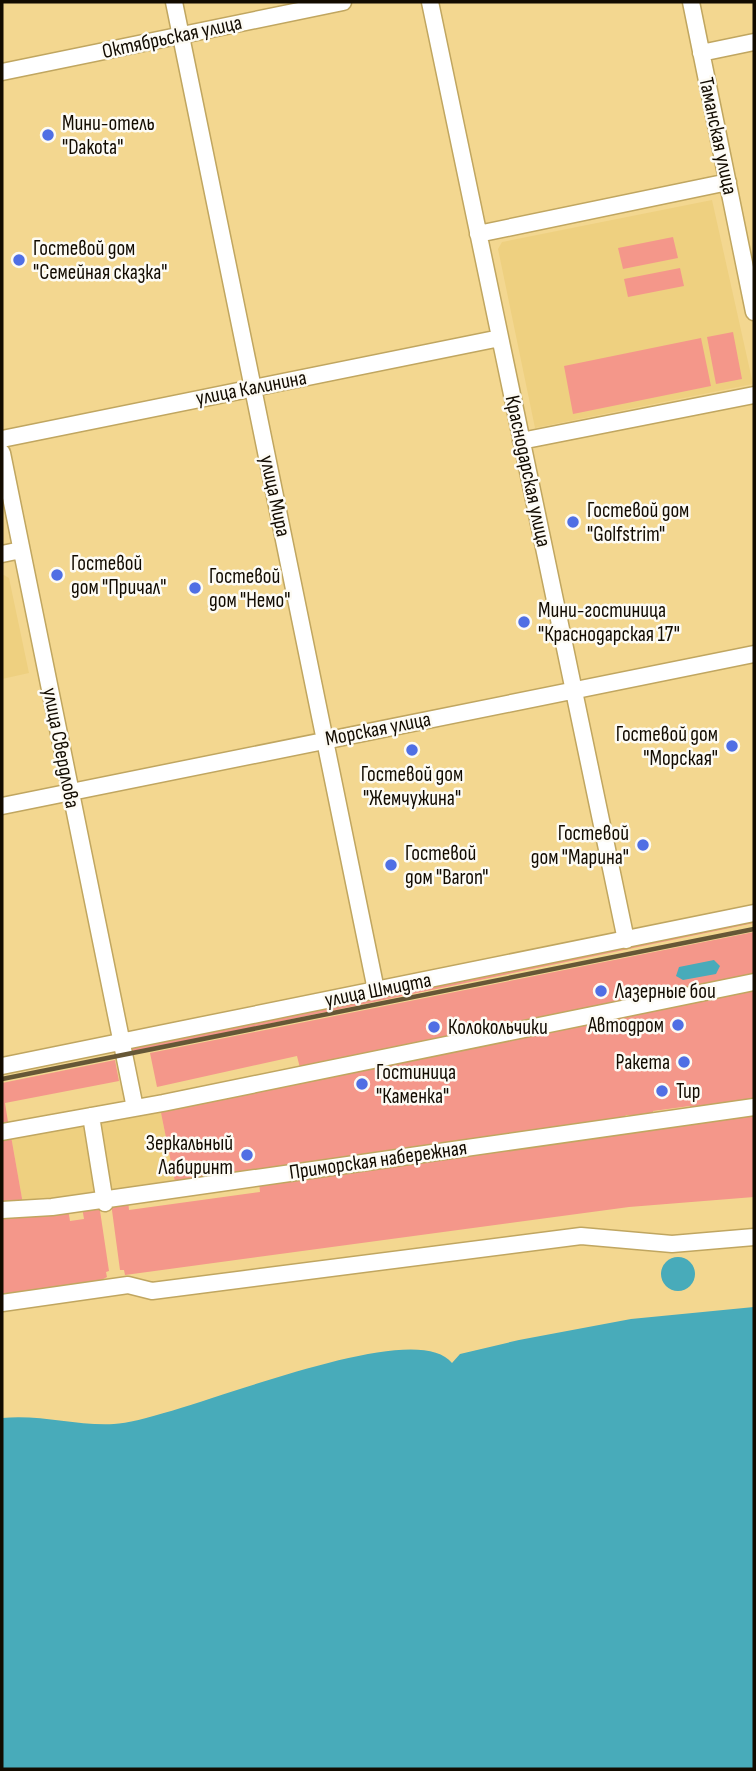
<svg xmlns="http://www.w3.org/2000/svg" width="756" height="1771" viewBox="0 0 756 1771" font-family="'Sofia Sans Condensed',sans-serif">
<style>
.built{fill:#eed080}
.green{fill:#f4978a}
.water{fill:#48abba}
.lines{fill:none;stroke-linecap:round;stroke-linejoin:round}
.minor-casing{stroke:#c0a660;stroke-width:19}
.minor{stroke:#fff;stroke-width:16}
.rail{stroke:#665736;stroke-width:4.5}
.poi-dot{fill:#506fe4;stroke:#fdfbf4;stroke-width:2.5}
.labels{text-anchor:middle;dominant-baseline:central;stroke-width:5;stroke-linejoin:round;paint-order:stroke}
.street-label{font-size:21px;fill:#120b00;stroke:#fdfbf4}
.poi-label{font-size:21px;fill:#120b00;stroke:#fdfbf4;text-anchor:start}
</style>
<rect width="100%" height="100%" fill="#f3d790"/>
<!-- built -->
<path class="built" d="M712,200L753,384L535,428L498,249L502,242Z
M2,574L9,578L29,673L2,679Z
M160,1108L175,1182L23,1204L11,1136Z"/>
<!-- green -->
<path class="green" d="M673,237L678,258L623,269L618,248Z
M680,268L684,286L628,297L624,279Z
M733,332L742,379L716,384L707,337Z
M701,338L711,386L573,414L564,366Z
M754,922V923L133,1052L132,1048Z
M754,932V978L300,1068L297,1056L157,1087L150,1053Z
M754,990V1103L691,1112L690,1106L653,1111V1117L626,1115L622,1121L175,1182L160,1108Z
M115,1060L119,1081L5,1103L8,1122L2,1123V1083Z
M754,1114V1197L629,1207L125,1275L124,1270H120L111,1203L128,1200L129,1210L260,1192L259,1182Z
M11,1136L23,1204L2,1205V1137Z
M99,1204L109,1271L106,1272L107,1277L90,1286L2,1294V1215L68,1209L70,1221L84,1219L82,1207Z"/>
<!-- water -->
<path class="water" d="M714,960L720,966L716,974L683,980L676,976L679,967Z
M661 1274a17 17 0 1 1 34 0a17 17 0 1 1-34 0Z
M754,1307V1769H2V1418C40,1414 76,1426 114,1424C175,1421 412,1312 452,1363L460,1354L519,1340L631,1319Z"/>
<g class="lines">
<defs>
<path id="minor" d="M174,2L376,990
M430,2L626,940
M691,2L754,312
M701,53L754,42
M2,72L343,2
M478,234L728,182
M2,439L500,338
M521,441L754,395
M2,453L135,1108
M2,554L21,550
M2,806L754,654
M2,1066L754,913
M91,1116L105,1203
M2,1132L163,1103L754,982
M2,1210L52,1207L754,1107
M2,1303L128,1285L152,1291L581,1236L672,1244L754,1237"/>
</defs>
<!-- minor casing -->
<use href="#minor" class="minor-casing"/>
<!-- minor -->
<use href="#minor" class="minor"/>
<!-- rail -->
<path class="rail" d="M2,1079L754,929"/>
</g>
<!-- markers -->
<g class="poi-dot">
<circle cx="48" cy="135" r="7"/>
<circle cx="19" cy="260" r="7"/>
<circle cx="573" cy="522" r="7"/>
<circle cx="57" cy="575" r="7"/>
<circle cx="195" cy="588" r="7"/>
<circle cx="524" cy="622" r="7"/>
<circle cx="732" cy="746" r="7"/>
<circle cx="412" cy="750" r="7"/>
<circle cx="643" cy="845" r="7"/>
<circle cx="391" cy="865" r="7"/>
<circle cx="601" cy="991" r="7"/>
<circle cx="678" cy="1025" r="7"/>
<circle cx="434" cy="1027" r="7"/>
<circle cx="684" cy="1062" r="7"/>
<circle cx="362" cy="1084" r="7"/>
<circle cx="662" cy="1091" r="7"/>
<circle cx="247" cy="1155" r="7"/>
</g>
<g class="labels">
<!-- street labels -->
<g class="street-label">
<text transform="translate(172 37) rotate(-12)">Октябрьская улица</text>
<text transform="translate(718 136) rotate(78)">Таманская улица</text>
<text transform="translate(251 388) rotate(-11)">улица Калинина</text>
<text transform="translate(528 471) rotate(78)">Краснодарская улица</text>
<text transform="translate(275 496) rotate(78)">улица Мира</text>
<text transform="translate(378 729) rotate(-11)">Морская улица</text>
<text transform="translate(61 748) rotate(79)">улица Свердлова</text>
<text transform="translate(378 990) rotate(-11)">улица Шмидта</text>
<text transform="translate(378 1160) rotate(-8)">Приморская набережная</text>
</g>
<!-- poi labels -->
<g class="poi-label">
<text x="62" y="123">Мини-отель<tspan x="62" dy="24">"Dakota"</tspan></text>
<text x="33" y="248">Гостевой дом<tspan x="33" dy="24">"Семейная сказка"</tspan></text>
<text x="587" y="510">Гостевой дом<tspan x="587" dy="24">"Golfstrim"</tspan></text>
<text x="71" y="563">Гостевой<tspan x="71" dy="24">дом "Причал"</tspan></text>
<text x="209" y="576">Гостевой<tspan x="209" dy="24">дом "Немо"</tspan></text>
<text x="538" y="610">Мини-гостиница<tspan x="538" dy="24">"Краснодарская 17"</tspan></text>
<text x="718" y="734" text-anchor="end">Гостевой дом<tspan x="718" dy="24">"Морская"</tspan></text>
<text x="412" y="774" text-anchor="middle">Гостевой дом<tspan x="412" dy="24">"Жемчужина"</tspan></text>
<text x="629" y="833" text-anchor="end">Гостевой<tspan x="629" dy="24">дом "Марина"</tspan></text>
<text x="405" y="853">Гостевой<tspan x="405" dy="24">дом "Baron"</tspan></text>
<text x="615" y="991">Лазерные бои</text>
<text x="664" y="1025" text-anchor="end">Автодром</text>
<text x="448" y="1027">Колокольчики</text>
<text x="670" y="1062" text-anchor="end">Ракета</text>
<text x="376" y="1072">Гостиница<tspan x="376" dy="24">"Каменка"</tspan></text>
<text x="676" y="1091">Тир</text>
<text x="233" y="1143" text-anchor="end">Зеркальный<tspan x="233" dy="24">Лабиринт</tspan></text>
</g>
</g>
<!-- border -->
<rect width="756" height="1771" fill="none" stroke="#120b00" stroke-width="7"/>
</svg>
